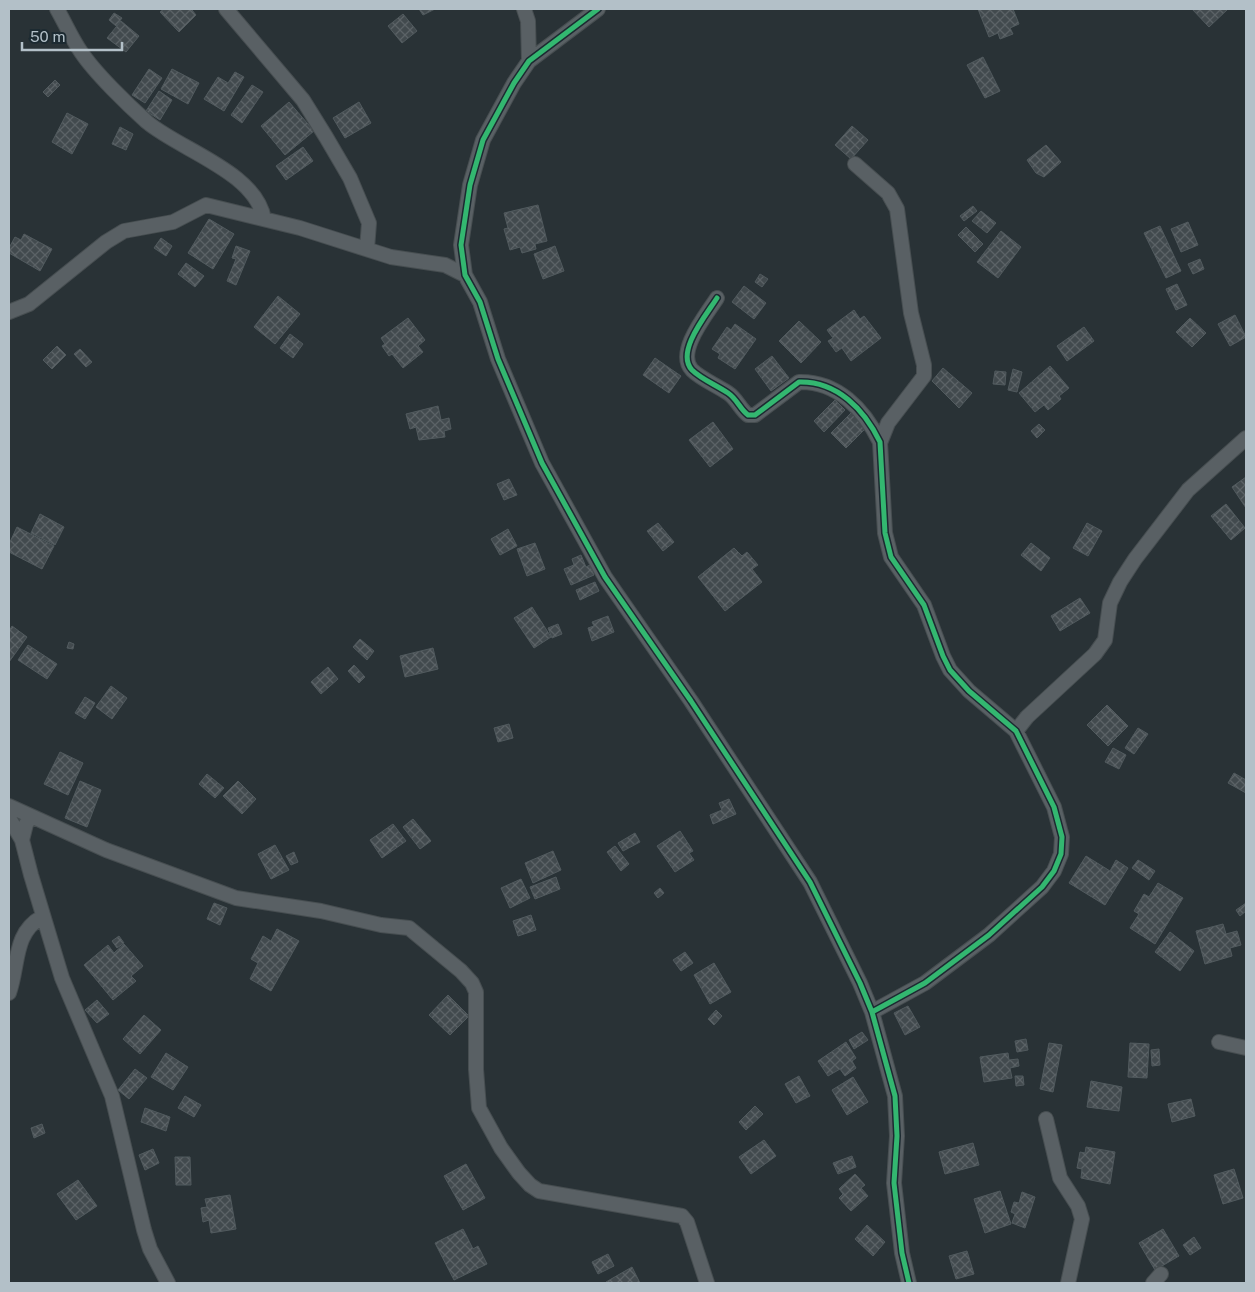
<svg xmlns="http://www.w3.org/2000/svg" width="1255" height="1292" viewBox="0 0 1255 1292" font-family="'Public Sans',sans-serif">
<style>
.building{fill:url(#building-cross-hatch);stroke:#515a5e}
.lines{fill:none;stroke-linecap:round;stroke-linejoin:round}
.street-casing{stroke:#474e51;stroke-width:16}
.street{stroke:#596064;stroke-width:14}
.cycleway-casing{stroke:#1c2a31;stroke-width:8}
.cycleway{stroke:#33b770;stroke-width:5}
</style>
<defs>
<pattern id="building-cross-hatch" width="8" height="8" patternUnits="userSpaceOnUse" patternTransform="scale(1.25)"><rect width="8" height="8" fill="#424a4e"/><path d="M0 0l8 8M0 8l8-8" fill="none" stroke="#5b6266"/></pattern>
</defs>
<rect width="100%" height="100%" fill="#293236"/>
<!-- building -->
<path class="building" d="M164,9H193L192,10L196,15L179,32L160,12Z
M419,9H435L423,15Z
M978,9H1013L1019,24L1010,28L1013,34L1000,39L998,33L989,37Z
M1192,9H1228L1209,27Z
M114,13L122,18L116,26L109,20Z
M403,14L417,31L402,43L388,26Z
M121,21L139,36L126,52L107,38Z
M983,57L1000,91L985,98L967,65Z
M149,69L162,78L145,103L132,95Z
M172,69L199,83L188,104L161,89Z
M235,72L244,77L224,111L204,99L218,77L228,83Z
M55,80L60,85L48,97L43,92Z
M252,85L263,92L242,123L231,115Z
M159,91L172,100L160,120L146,111Z
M289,102L314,131L285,155L261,126Z
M359,102L371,123L345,138L333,118Z
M67,113L88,124L72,154L52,142Z
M852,126L868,140L851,159L835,145Z
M120,127L133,134L126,150L112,144Z
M1046,145L1061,162L1044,177L1036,173L1027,160Z
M303,147L313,161L286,180L276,166Z
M538,205L547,241L535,244L536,249L522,253L520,247L510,250L504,229L508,228L504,213Z
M973,206L977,211L964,221L960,216Z
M981,211L996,223L987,233L972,221Z
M209,219L234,234L213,269L188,253Z
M1188,222L1198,245L1181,252L1171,229Z
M1160,226L1181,271L1166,278L1144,233Z
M966,227L983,244L975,252L958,235Z
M1001,231L1021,247L998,278L977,262Z
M24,234L52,249L40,271L9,253V248L15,237L21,240Z
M161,238L172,246L166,256L154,248Z
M236,246L250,251L236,285L227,281L236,259L232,258Z
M555,246L564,271L543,279L534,254Z
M1200,259L1204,269L1193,274L1188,264Z
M186,263L204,276L195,287L178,274Z
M760,274L768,279L762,287L755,282Z
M1177,284L1187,305L1176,310L1166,289Z
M744,286L766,303L754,319L732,302Z
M278,296L300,314L275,344L254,327Z
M854,310L860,319L864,316L881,338L851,361L842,348L836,352L828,341L833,338L827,330Z
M1235,315L1246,337L1230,346L1218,324Z
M408,318L425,340L418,346L423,352L403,368L392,354L389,356L382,346L385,344L381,338Z
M1190,318L1206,333L1192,347L1176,332Z
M799,321L821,342L801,363L779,341Z
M735,324L756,339L735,369L718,358L720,354L712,349L727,327L731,330Z
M1084,327L1094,341L1067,361L1057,346Z
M290,334L303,344L293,358L280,348Z
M57,346L66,355L52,369L43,360Z
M80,349L92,362L86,367L74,354Z
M772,356L789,378L771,391L755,369Z
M655,358L681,376L669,393L643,375Z
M1050,366L1069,388L1059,396L1061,399L1048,410L1044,405L1035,412L1019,393Z
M943,368L972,393L959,408L932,381Z
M1013,369L1022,372L1017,392L1008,390Z
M995,371L1006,372L1005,385L993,384Z
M835,400L845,410L824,432L814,421Z
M438,406L441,420L449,418L451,429L444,431L445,437L419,440L416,427L410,429L406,414Z
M852,412L867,427L846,448L831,433Z
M713,422L733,449L710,467L689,440Z
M1039,424L1045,430L1037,438L1031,431Z
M1246,477V508L1232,487Z
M509,479L517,495L504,500L497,484Z
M1226,504L1245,528L1231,540L1211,516Z
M40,514L64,527L55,545L31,533Z
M658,523L674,542L663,551L647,531Z
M1087,523L1102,531L1088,556L1073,548Z
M17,527L54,546L42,569L9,552V544Z
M508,529L517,546L500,555L491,539Z
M535,543L545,569L527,576L517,549Z
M1031,543L1050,558L1041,571L1021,555Z
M734,548L742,556L747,552L758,565L752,569L762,582L725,611L698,577Z
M581,555L586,567L590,565L594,575L571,585L564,569L574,565L572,559Z
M595,582L599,591L580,600L576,590Z
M1080,598L1090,613L1060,631L1051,616Z
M532,607L551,637L534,648L514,618Z
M608,616L614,632L592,641L588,628L594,626L592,622Z
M558,624L562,634L552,638L548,628Z
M12,626L27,637L9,662V631Z
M360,639L374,651L367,660L353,647Z
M69,642L74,644L73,649L67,648Z
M28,645L57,664L47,679L18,660Z
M433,648L438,669L405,677L400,656Z
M354,665L365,677L359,683L348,671Z
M328,667L338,679L321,694L311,682Z
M111,686L127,698L112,719L96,707Z
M85,697L95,703L85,719L75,713Z
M1107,705L1128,726L1108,746L1087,725Z
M509,724L513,738L498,742L494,728Z
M1138,728L1148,734L1134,754L1125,748Z
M1113,748L1126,755L1119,769L1105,762Z
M60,752L83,763L68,795L44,784Z
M1234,773L1246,780V793L1228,783Z
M207,774L224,788L215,798L199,784Z
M80,781L101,790L87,827L65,818Z
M238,781L256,799L242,814L223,796Z
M729,799L736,814L713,824L710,815L722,810L719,803Z
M413,819L431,841L420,849L403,827Z
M393,824L406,841L382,858L370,840Z
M680,831L693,851L689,853L694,860L675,872L657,846Z
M635,833L640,842L623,851L618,843Z
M275,845L289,870L271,879L258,854Z
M615,846L629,864L621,871L607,852Z
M553,851L561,870L533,883L525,863Z
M294,852L298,862L291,865L286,856Z
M1086,856L1110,871L1116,860L1128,868L1105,905L1069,883Z
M1138,860L1155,871L1149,880L1132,868Z
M556,877L560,889L535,899L530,887Z
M521,879L530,898L510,908L501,888Z
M1158,883L1183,898L1155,944L1130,928L1139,914L1134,911L1144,894L1149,897Z
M660,888L664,893L658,898L654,893Z
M214,903L227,908L220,925L207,919Z
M1246,903V911L1240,916L1236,910Z
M531,915L536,930L518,936L513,921Z
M1223,924L1226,934L1237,931L1241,945L1230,948L1232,956L1205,964L1196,931Z
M277,929L299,941L271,991L250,979L258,963L251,959L263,936L271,941Z
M1170,932L1194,951L1180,971L1155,952Z
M119,936L124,943L117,948L112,941Z
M124,944L143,966L131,976L136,981L113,1000L84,965L108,945L114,953Z
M685,952L693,963L681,971L673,960Z
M714,963L731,992L710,1004L694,975Z
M448,995L469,1016L450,1035L429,1015Z
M97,1000L109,1014L97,1023L85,1010Z
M908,1006L920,1027L905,1035L894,1013Z
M716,1010L722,1016L714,1025L708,1019Z
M144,1015L161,1030L140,1054L123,1039Z
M862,1032L868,1040L854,1049L849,1040Z
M1026,1039L1028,1050L1017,1052L1015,1041Z
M846,1042L856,1058L852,1061L856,1068L845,1076L840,1069L828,1076L818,1061Z
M1049,1043L1062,1045L1053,1092L1040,1089Z
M1130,1043L1149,1044L1147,1078L1128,1077Z
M1159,1049L1160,1065L1152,1066L1151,1050Z
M166,1053L188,1067L173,1090L151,1077Z
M1008,1053L1009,1060L1018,1059L1019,1066L1010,1068L1012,1078L984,1082L980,1057Z
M135,1069L147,1078L129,1099L118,1090Z
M799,1076L810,1096L796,1103L785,1084Z
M1015,1076H1023L1024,1085L1016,1086Z
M853,1077L868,1102L847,1115L832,1090Z
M1091,1081L1122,1087L1119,1111L1087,1107Z
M185,1096L201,1105L194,1117L178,1108Z
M1191,1099L1195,1116L1172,1122L1168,1104Z
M755,1106L763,1114L746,1130L739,1122Z
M145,1108L170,1117L166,1131L141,1122Z
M42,1124L45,1133L34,1138L31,1128Z
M764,1140L776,1156L751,1174L739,1157Z
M973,1143L979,1165L945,1174L939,1152Z
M1086,1147L1115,1152L1110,1184L1081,1178L1082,1169L1077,1168L1080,1152L1085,1153Z
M153,1149L159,1163L145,1170L139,1155Z
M852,1156L856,1167L838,1174L833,1163Z
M175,1157H190L191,1185H176Z
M466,1164L485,1198L463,1210L444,1176Z
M1234,1169L1243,1198L1223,1204L1214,1175Z
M855,1174L865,1185L861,1188L868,1196L851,1211L839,1198L843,1194L839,1189Z
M78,1180L97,1206L76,1220L57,1194Z
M1000,1191L1011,1224L985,1233L974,1199Z
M1022,1192L1035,1197L1025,1228L1012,1223L1015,1214L1011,1212L1014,1202L1019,1203Z
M230,1195L236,1229L211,1233L209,1220L203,1222L201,1208L207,1207L205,1199Z
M867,1225L885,1242L873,1256L855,1239Z
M463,1229L473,1249L478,1246L487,1264L454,1280L435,1243Z
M1163,1229L1179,1256L1155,1270L1139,1243Z
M1194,1237L1201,1248L1190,1255L1183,1245Z
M967,1251L974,1274L956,1279L949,1256Z
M608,1254L614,1266L598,1274L592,1262Z
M632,1267L640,1283H606V1282Z"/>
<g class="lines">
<defs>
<path id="street" d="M57,9C65,23 72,39 81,52C95,73 128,105 147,122C180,150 256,172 264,219
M226,9L303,100L326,137L350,178L369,223L367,249
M524,9L528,21L529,61
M598,9L529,61L514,83L483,140L470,185L461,245L465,275L480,302L498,359L542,463L605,577L691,701L810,882L860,983L872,1012L895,1096L897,1136L894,1183L902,1253L909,1283
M855,164L888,193L897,209L911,313L924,365V376L888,423L880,443
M717,298C707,314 675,352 692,370C701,379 716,385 728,393C737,399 740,409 748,415H755L799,382C837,381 864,409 880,442L885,533L891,557L924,605L943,656L950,670L969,691L1016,731L1054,807L1062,837L1061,854L1054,871L1042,887L989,935L925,983L872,1012
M9,312L29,304L106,242L124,231L173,222L206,205L300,228L391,257L445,265L465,275
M1016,731L1027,717L1095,654L1105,640L1110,603L1120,582L1135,559L1188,490L1246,438
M9,806L106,850L236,898L321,911L381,925L409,928L461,971L472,983L476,992V1069L479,1108L501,1148L519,1173L530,1185L539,1191L682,1216L687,1222L707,1283
M31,817L26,824L22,840L31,875L62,978L112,1096L144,1230L150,1249L168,1283
M9,818L22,840
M9,993C19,965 13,933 42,917
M1219,1042L1246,1048
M1046,1119L1060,1178L1078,1206L1082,1219L1068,1283
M1153,1283L1161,1274"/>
</defs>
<!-- street casing -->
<use href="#street" class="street-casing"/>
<!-- street -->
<use href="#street" class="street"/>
<defs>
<path id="cycleway" d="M598,9L529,61L514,83L483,140L470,185L461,245L465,275L480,302L498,359L542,463L605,577L691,701L810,882L860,983L872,1012L895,1096L897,1136L894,1183L902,1253L909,1283
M717,298C707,314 675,352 692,370C701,379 716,385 728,393C737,399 740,409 748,415H755L799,382C837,381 864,409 880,442L885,533L891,557L924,605L943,656L950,670L969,691L1016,731L1054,807L1062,837L1061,854L1054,871L1042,887L989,935L925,983L872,1012"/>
</defs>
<!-- cycleway casing -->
<use href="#cycleway" class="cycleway-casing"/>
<!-- cycleway -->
<use href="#cycleway" class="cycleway"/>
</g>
<!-- border -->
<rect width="1255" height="1292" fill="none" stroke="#b3c0c8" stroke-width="20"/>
<!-- scale -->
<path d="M22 42v8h100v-8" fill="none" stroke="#b3c0c8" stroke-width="2.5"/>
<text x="30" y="42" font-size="15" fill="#b3c0c8" stroke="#1c2a31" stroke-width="4" paint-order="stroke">50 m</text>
</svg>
